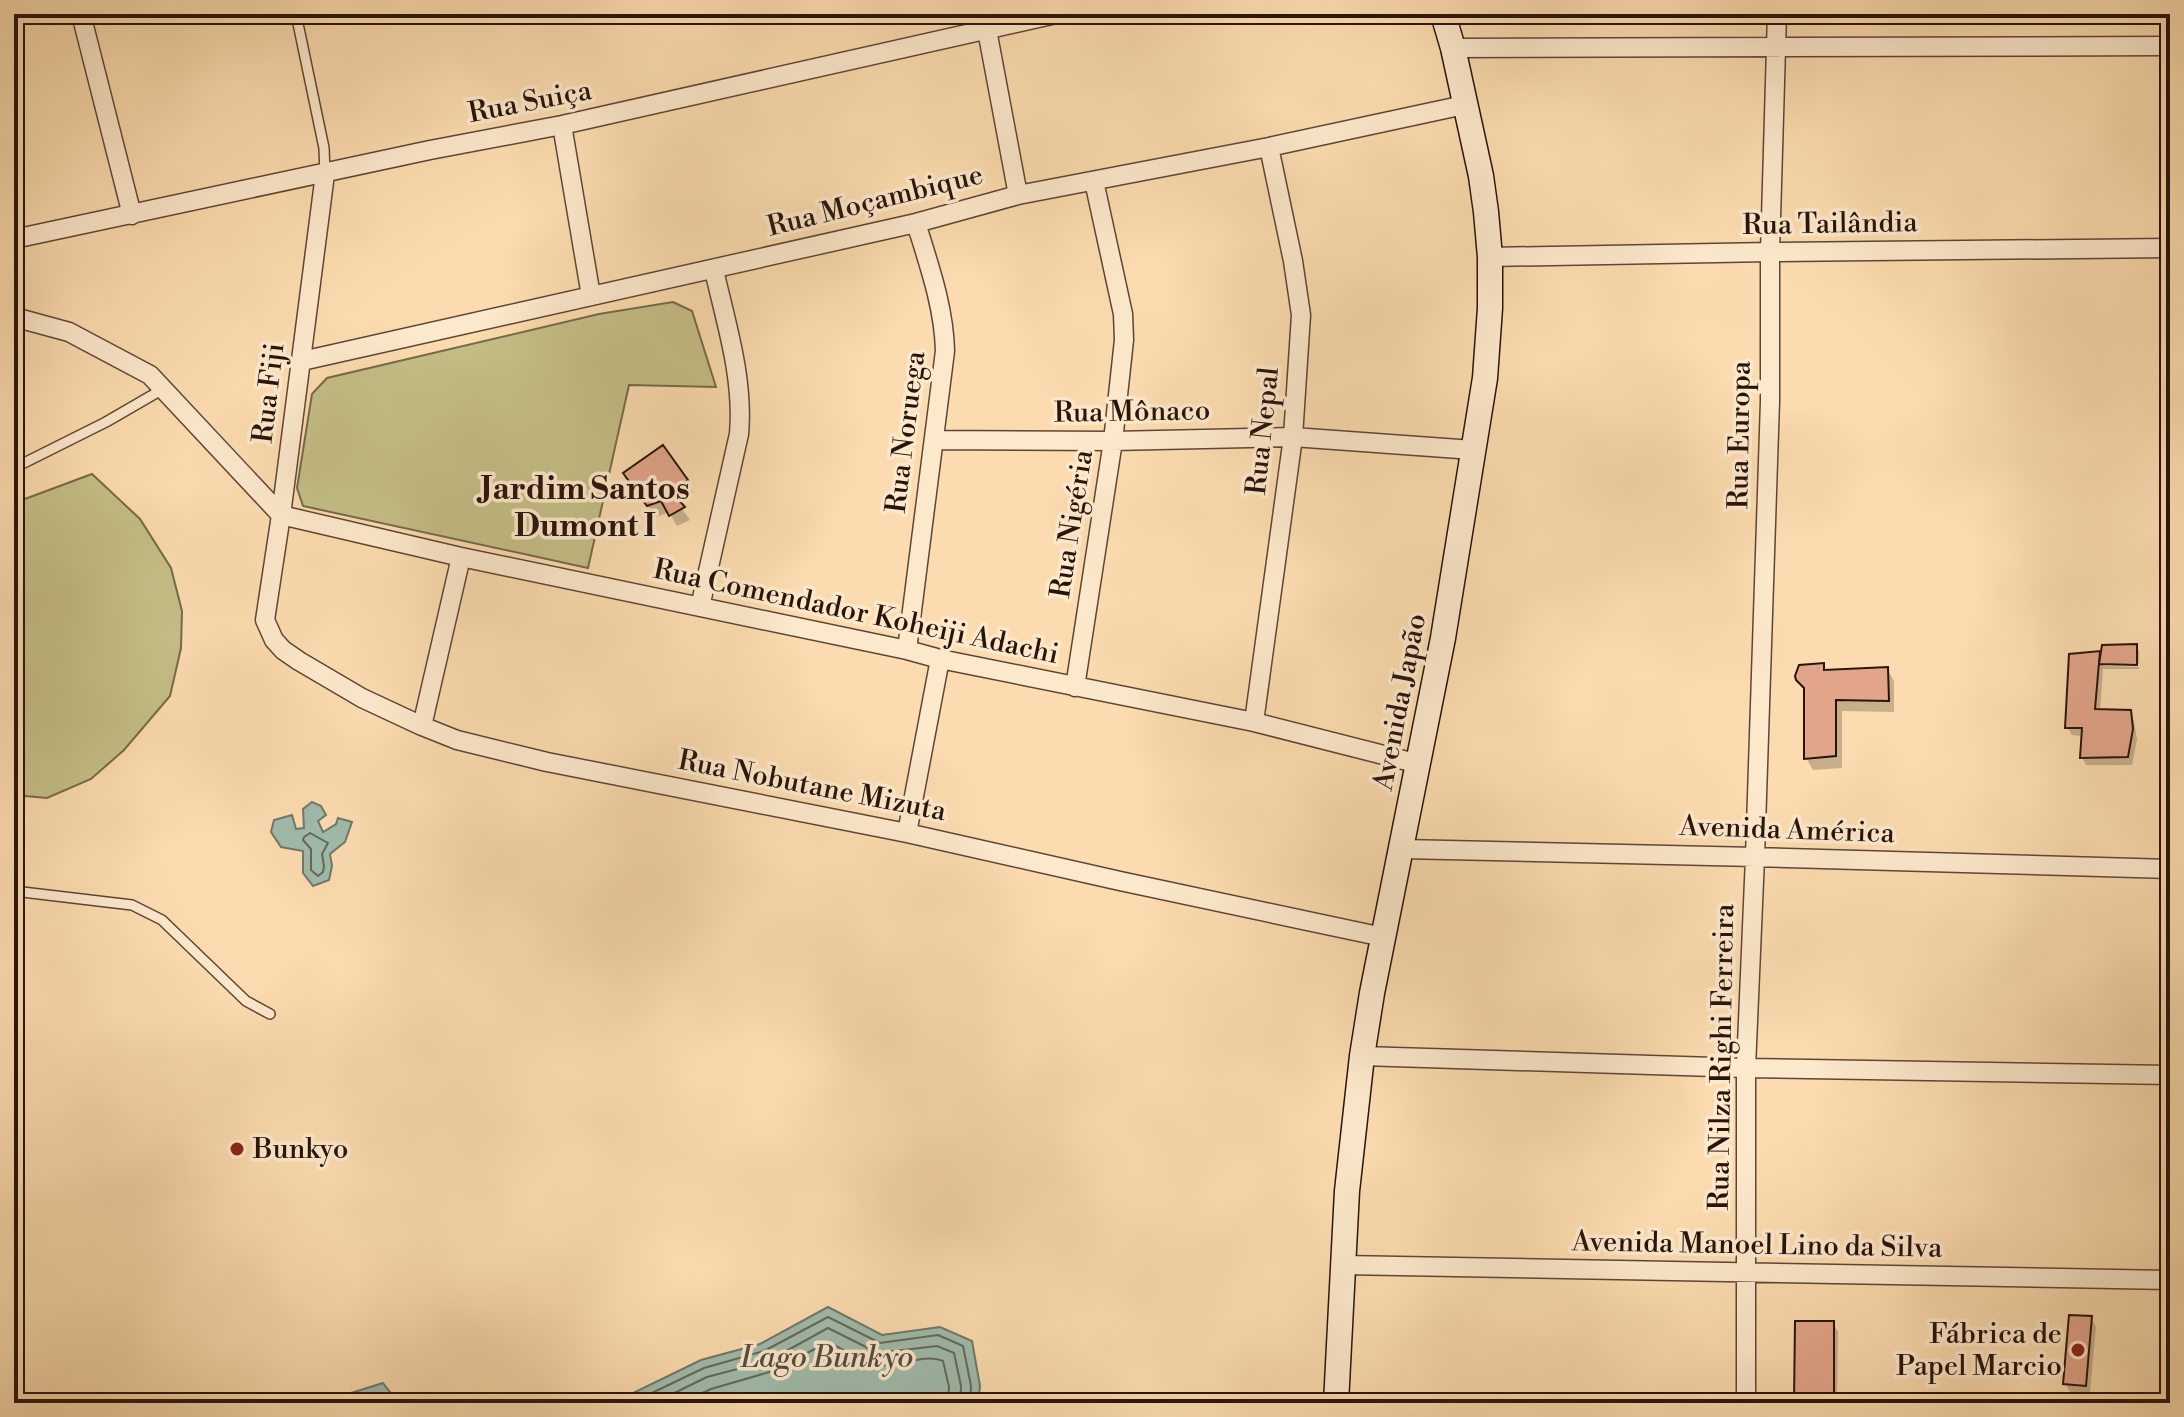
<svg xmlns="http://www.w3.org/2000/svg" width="2184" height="1417" viewBox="0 0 2184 1417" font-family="'Libre Bodoni',serif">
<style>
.green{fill:#c5be87;stroke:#77694a;stroke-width:2}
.water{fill:#9fbbab;stroke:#70786b;stroke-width:2}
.shadow{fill:#0003}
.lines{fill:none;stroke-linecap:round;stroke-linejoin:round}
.shore{stroke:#64685c;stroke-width:2}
.building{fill:#e2a589;stroke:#29140c;stroke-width:2}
.service-casing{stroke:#5e4635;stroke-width:12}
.minor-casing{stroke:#5e4635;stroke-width:21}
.secondary-casing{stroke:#29140c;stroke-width:27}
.service{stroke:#fce8cb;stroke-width:9}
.minor{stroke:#fce8cb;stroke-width:18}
.secondary{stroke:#fce8cb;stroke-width:24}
.poi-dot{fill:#8f2418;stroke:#fce8cb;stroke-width:3}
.labels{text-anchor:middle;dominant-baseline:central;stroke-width:7;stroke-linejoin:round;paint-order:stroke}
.street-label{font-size:28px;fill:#29140c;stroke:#fce8cb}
.poi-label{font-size:28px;fill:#29140c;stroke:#fce8cb;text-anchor:start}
.water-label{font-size:30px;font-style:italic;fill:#524e44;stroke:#fce8cb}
.quarter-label{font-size:32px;font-weight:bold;fill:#29140c;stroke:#fce8cb}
</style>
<rect width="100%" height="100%" fill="#fbdbaf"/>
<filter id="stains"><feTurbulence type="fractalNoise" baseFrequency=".0025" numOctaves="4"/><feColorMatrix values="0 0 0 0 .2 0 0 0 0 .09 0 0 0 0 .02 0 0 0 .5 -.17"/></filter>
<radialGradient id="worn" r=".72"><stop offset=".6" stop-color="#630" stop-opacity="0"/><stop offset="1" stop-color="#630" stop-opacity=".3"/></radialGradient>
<!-- green -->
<path class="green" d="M673,302L692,311L716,387L629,385L588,568L303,506L297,488L312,394L327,378L599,314Z
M92,474L140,519L171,568L182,611L181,648L170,696L124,750L91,779L47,798L14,795V503Z"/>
<!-- water -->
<path class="water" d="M312,802L321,806L326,815L318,821L323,832L336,824L338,818L352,822L345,842L330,854L332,866L329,880L313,886L303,873V851L281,847L271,832L274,820L292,815L296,829L304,828L303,809Z
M828,1307L882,1335L940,1327L972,1341L980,1386L978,1403H489L491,1395L623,1398L701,1360L760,1344Z
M383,1383L393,1396L394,1403H319Z"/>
<!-- shadow -->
<path class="shadow" d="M686,481L693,492L678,503L690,520L677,526L669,512L656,517L633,485Z
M2136,646L2139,651V663L2103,662V666L2139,667V669H2103L2100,711L2129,712L2134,721L2137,739L2132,765H2086L2082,757L2083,736L2072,735L2067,727L2099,654L2102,659Z
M1823,665L1827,672L1887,669L1894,681V712L1842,711V768L1813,770L1806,758L1805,692L1798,680Z
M2091,1318L2096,1327L2090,1393L2070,1392L2065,1383Z
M1833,1323L1838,1332L1837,1403H1796Z"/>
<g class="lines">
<!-- shore -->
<path class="shore" d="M310,833L328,843L322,854L324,866L323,872L318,876L311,870V849L303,840L304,837Z
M631,1403L704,1368L764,1351L828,1317L880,1343L938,1335L963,1346L971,1386L970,1403
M654,1403L707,1377L768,1361L828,1328L878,1353L937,1346L954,1353L961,1386L960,1403
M681,1403L711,1389L773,1371L828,1342C844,1349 862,1364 880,1365C901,1367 924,1353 943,1361L949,1387L948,1403"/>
</g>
<!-- building -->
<path class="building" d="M663,445L688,480L672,492L685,507L669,516L661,501L647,506L623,473Z
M2137,644V665L2099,664L2102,645Z
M2100,651L2095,709L2131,710L2133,729L2128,757L2080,758L2082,728H2065L2069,654Z
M1824,663V670L1888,667L1889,701L1836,700V756L1804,759V688L1796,680L1795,676L1799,665Z
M2069,1315L2092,1316L2086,1386L2063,1384Z
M1795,1321H1834V1403H1794Z"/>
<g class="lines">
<defs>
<path id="service" d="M296,14L324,148L325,174
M14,468L106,422L163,389
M14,891L132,905L162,920L246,1001L270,1014"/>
<path id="minor" d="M81,14L132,215
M987,30L1018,195
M1453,48L2170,46
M562,125L591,296
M325,174L281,515L265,620L274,640L283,650L299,661L362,698L422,726L457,740L547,762L907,833L1120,881L1383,937
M14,239L430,150L562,125L1056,14
M1490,257L1770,252L2170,248
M14,317L69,332L150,375L281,515
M302,361L916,223L1018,195L1269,147L1464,105
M935,440L1113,441L1293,437L1473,450
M281,515L461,557L907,650L940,659L1254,722L1419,764
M700,607L739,434C744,379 726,323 714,270
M907,650L945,351C944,307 929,265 916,223
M1075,687L1113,441L1124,340L1123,314L1094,181
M1254,722L1293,437L1301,315L1293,261L1269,147
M422,726L461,557
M907,833L940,659
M1402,849L1755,857L2170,869
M1362,1056L1746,1068L2170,1075
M1342,1265L2170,1280
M1746,1403V1068L1755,857L1770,401V252L1777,14"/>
<path id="secondary" d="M1336,1403L1347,1191L1362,1056L1372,993L1443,638L1485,378L1490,308V257L1486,212L1481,176L1453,48L1443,14"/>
</defs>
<!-- service casing -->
<use href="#service" class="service-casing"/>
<!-- minor casing -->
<use href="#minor" class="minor-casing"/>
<!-- secondary casing -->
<use href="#secondary" class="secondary-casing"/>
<!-- service -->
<use href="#service" class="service"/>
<!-- minor -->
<use href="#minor" class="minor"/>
<!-- secondary -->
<use href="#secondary" class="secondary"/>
</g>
<!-- markers -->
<g class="poi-dot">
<circle cx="237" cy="1149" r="8"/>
<circle cx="2078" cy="1350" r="8"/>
</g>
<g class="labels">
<!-- street labels -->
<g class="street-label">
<text transform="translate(530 102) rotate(-11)">Rua Suiça</text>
<text transform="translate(875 201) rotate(-14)">Rua Moçambique</text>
<text transform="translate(1830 224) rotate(-1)">Rua Tailândia</text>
<text transform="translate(269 393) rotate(-83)">Rua Fiji</text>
<text transform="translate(1132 412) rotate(-1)">Rua Mônaco</text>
<text transform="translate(1263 431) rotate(-84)">Rua Nepal</text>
<text transform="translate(906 432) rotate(-83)">Rua Noruega</text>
<text transform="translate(1740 435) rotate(-89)">Rua Europa</text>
<text transform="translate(1072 524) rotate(-81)">Rua Nigéria</text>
<text transform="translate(856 612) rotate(12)">Rua Comendador Koheiji Adachi</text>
<text transform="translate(1400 702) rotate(-79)">Avenida Japão</text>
<text transform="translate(812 786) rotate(11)">Rua Nobutane Mizuta</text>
<text transform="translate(1787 830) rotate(2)">Avenida América</text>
<text transform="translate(1722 1057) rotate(-89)">Rua Nilza Righi Ferreira</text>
<text transform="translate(1757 1245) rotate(1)">Avenida Manoel Lino da Silva</text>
</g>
<!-- poi labels -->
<g class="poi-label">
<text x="253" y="1149">Bunkyo</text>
<text x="2062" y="1334" text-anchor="end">Fábrica de<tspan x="2062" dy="32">Papel Marcio</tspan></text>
</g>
<!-- water labels -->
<g class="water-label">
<text x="827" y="1358">Lago Bunkyo</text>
</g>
<!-- quarter labels -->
<g class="quarter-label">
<text x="585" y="489">Jardim Santos<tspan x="585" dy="37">Dumont I</tspan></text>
</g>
</g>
<!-- margin -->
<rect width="2184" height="1417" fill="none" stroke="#fbdbaf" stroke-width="48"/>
<rect x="16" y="16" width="2152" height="1385" fill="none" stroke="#29140c" stroke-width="4"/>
<rect x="24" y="24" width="2136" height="1369" fill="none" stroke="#29140c" stroke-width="2"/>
<rect width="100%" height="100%" filter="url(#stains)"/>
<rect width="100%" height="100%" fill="url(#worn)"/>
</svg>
